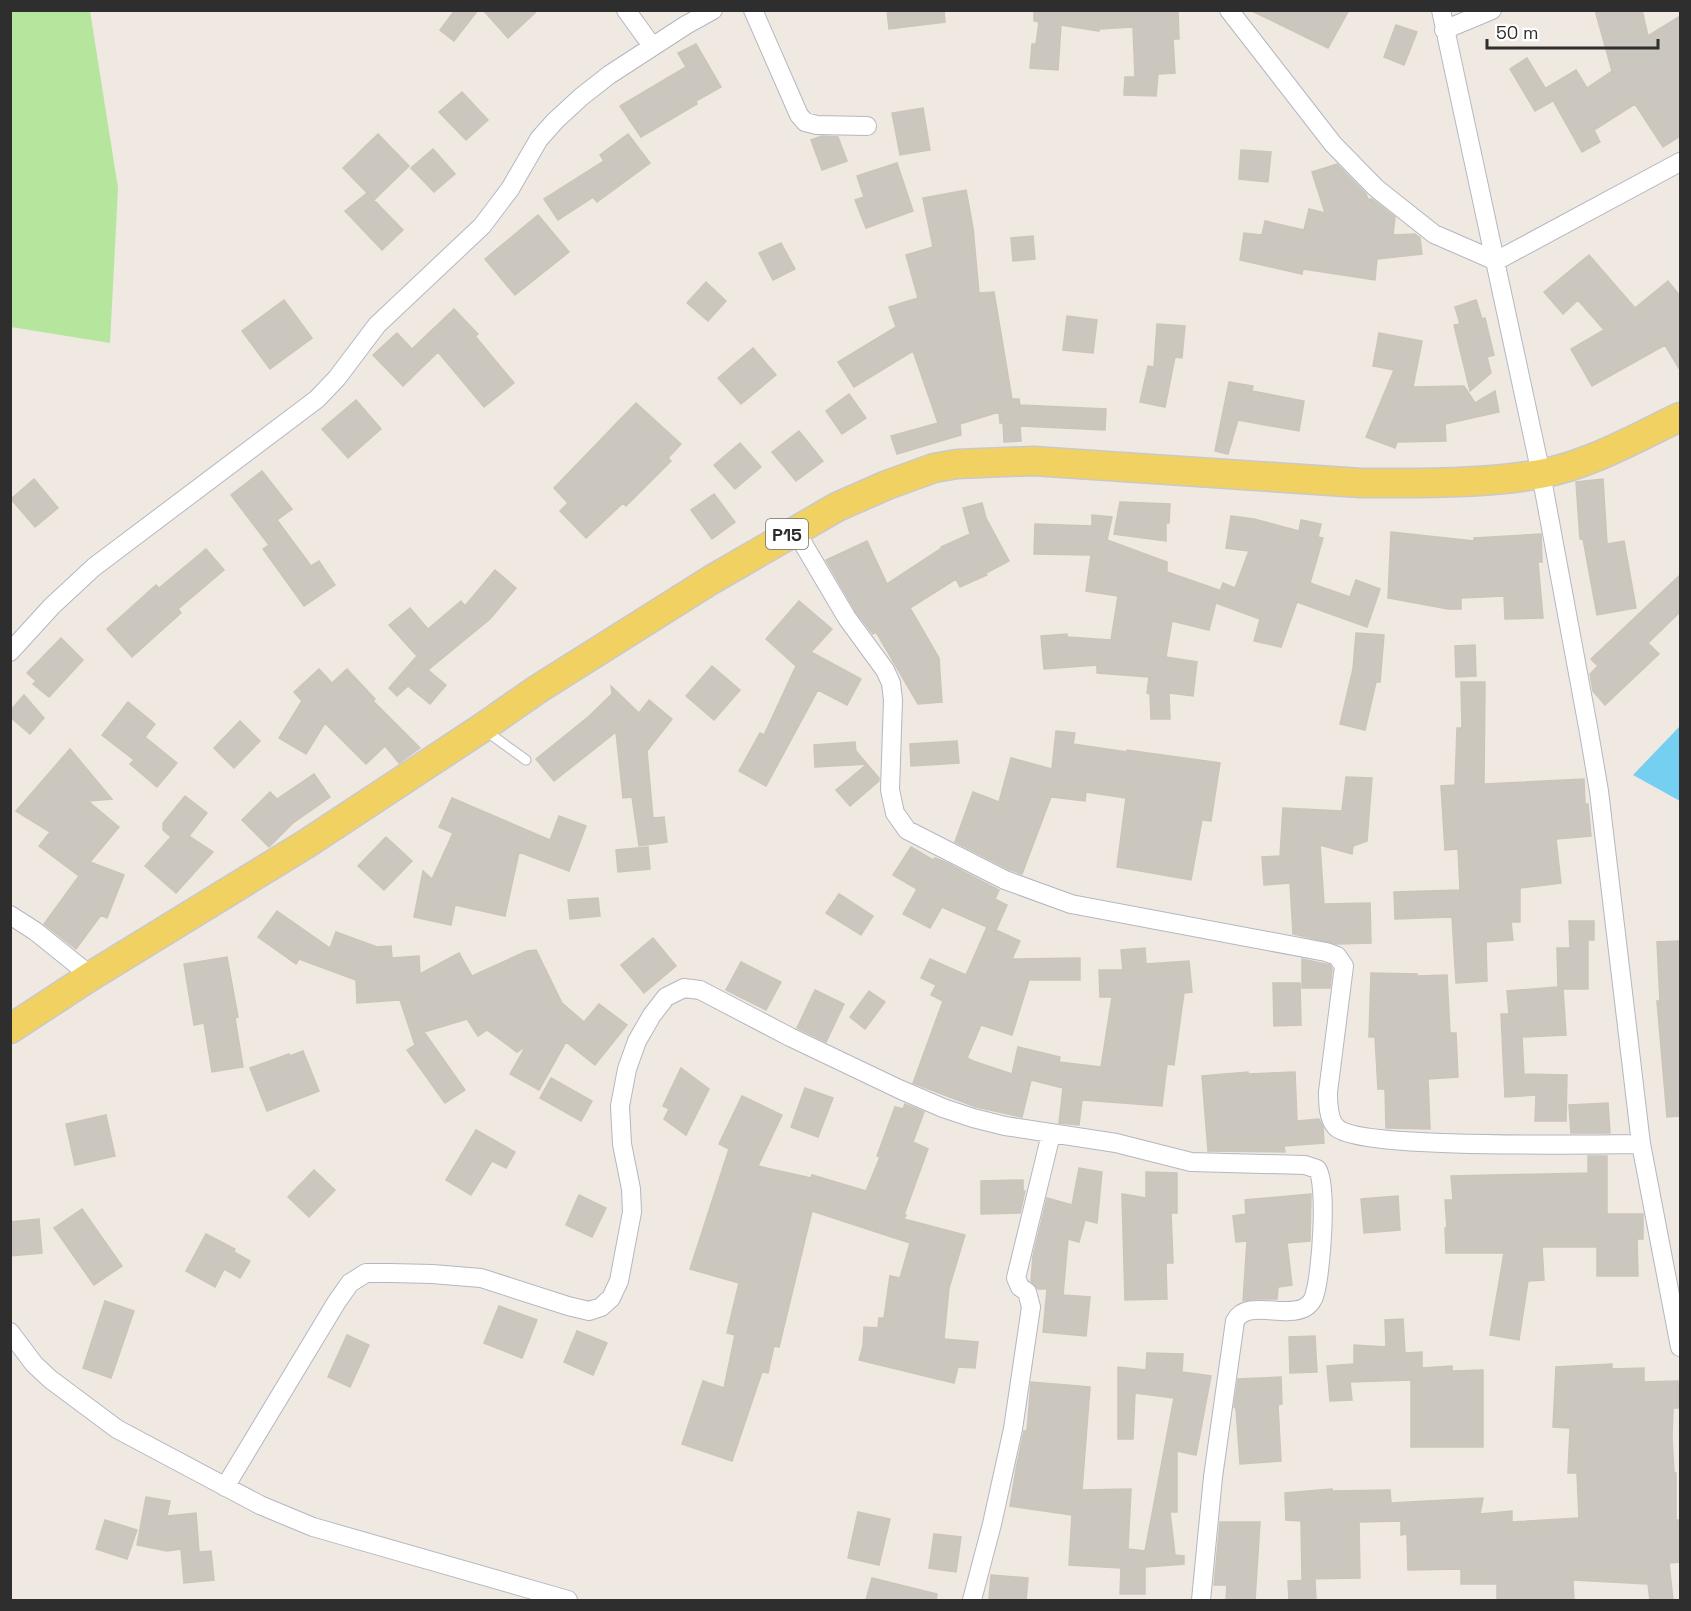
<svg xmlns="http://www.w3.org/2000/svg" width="1691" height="1611" viewBox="0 0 1691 1611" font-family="'Space Grotesk',sans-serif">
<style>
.green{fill:#b6e59e}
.water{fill:#75cff0}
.building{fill:#cbc7bf;stroke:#cbc5ba;stroke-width:1.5}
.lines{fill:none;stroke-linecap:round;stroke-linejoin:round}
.service-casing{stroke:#b4b7c1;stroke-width:11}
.minor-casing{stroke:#b4b7c1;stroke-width:20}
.primary-casing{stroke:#c9c9c9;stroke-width:31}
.service{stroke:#fff;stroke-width:9}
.minor{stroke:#fff;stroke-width:18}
.primary{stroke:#f2d163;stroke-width:28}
.labels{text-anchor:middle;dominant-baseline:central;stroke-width:4.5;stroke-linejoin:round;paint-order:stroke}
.shield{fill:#fff;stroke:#6d6d6d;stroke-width:1.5}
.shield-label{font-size:18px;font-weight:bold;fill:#2e2e2e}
</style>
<rect width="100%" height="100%" fill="#efe9e1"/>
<!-- green -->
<path class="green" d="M10,11H90L118,188L110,343L11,327Z"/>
<!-- water -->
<path class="water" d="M1680,726V801L1633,775Z"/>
<!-- building -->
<path class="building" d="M455,10H478L454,41L440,30Z
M483,10H538L508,38Z
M887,10H944L945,22L889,29Z
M1034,10H1178L1179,39H1173L1175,73L1158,74L1156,96L1124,95L1125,77H1135L1133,27L1099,29V31L1061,25L1058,70L1030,68L1032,44H1036L1039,22L1034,21Z
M1250,10H1349L1328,48Z
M1595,10H1642L1648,36L1680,16V136L1663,147L1635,104L1594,130L1600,142L1582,152L1546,88L1576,70L1587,88L1612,71Z
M1396,25L1417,32L1404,65L1384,57Z
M696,44L721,87L696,101L697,104L641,137L620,106L686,67L678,53Z
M1527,58L1553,101L1535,111L1510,69Z
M462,92L488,120L466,140L439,112Z
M923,108L930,150L900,155L892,113Z
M378,134L409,166L374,200L343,168Z
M628,134L650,163L597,202L593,197L558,220L544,199L604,161L600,155Z
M822,136L838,137L847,161L822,170L811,140Z
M433,149L455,174L434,192L411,168Z
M1241,150L1271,152L1268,182L1239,179Z
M897,163L913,211L866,228L855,200L864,197L857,176Z
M1337,164L1366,194L1368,199H1372L1395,217L1393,235L1415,234L1420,238L1422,254L1377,259L1375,280L1303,269L1302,274L1240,260L1244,233L1262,235L1265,221L1304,230L1309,209L1325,213L1312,172Z
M966,190L973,228L979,293L994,292L1012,399H1019L1020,405L1106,409L1105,430L1020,426L1021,441L1004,442L1003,423H1000L999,412L960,424L961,435L897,454L891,436L938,423L913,351L854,387L838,362L896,327L889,307L918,298L906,255L933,247L923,198Z
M367,193L403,230L382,250L345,211Z
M538,215L569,252L515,295L485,259Z
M1033,236L1035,259L1013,261L1011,238Z
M781,243L795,269L773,280L759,253Z
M1589,255L1635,308L1668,281L1680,296V370L1665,345L1592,386L1571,349L1604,330L1578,300L1563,314L1544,292Z
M706,282L726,301L708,321L687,303Z
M284,300L312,338L270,369L242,331Z
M1476,300L1482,319L1485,318L1494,355L1487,357L1491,373L1470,391L1454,325L1460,324L1455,307Z
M454,309L478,334L475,336L514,383L484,407L438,352L403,386L373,355L397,333L412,349Z
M1067,316L1097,320L1093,353L1063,350Z
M1157,324L1185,326L1182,358L1175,357L1165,407L1140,402L1148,366L1154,367Z
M1379,333L1422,341L1413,387L1464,386L1475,403L1495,391L1499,412L1445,424L1446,441L1397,442L1395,448L1366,437L1394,370L1373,366Z
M753,348L776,375L741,404L718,378Z
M1229,382L1253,386L1252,391L1304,401L1299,431L1238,420L1228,454L1215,451Z
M849,394L866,418L842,434L826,411Z
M356,400L381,429L348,458L322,429Z
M636,403L681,444L668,458L671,461L626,506L623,503L586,538L560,511L568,503L554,488Z
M799,431L823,461L796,481L772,452Z
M740,443L761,467L735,489L714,465Z
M262,471L292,509L277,520L311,566L319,561L335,585L304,606L263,549L269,545L231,495Z
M34,479L58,508L35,527L11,499Z
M1603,479L1607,544L1624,541L1636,608L1597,615L1583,539H1580L1576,482Z
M714,494L735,522L712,539L691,510Z
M1120,502L1170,504L1169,523H1166V541L1114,534Z
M982,503L986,518L1009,561L986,573L987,575L960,587L956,579L910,608L939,658L942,702L918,704L876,632L873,634L856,612L826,560L867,541L887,584L942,548L941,547L970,534L963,508Z
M1092,515L1112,517L1107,540L1167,562V572L1219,590L1209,630L1172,621L1166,657L1197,662L1193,696L1169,693L1170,719H1151L1150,694L1147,693L1149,677L1097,673V665L1044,669L1041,636L1067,634V637L1111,640L1118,596L1086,591L1091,555L1034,554L1035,524L1092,526Z
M1231,516L1254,519L1299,531L1301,520L1321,524L1318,537L1323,538L1310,583L1350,597L1356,580L1380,589L1367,627L1297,602L1281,647L1254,641L1260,619L1216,603L1223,583L1235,588L1249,551L1226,548Z
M1391,532L1474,541V538L1541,534L1542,562H1538L1543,618L1505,619L1504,596L1461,598V609H1448L1388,598Z
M206,549L224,570L178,609L181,613L132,657L107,629L156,585L159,588Z
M495,570L516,588L490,619L428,670L446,685L430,704L408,686L397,696L389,688L417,656L389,625L410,608L428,629L461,601L465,606Z
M1680,575V612L1648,643L1659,654L1605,705L1593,691L1590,674L1598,666L1591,659Z
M799,601L832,629L811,652L861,679L847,705L818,690L766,786L739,771L760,733L764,735L796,666L766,639Z
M1356,633L1384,635L1380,682H1376L1365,730L1340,724L1353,669Z
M61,638L83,660L49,697L33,684L36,681L27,673Z
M1475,645L1476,676L1456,677L1455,646Z
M712,666L740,690L714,720L686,696Z
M319,669L332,683L347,669L375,699L373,701L420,748L399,763L385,746L366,764L325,723L306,754L279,738L302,701L294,692Z
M1461,682H1485L1484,784L1584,779L1585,804H1588L1591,836L1556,839L1561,883L1520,888V922H1511L1513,940L1486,942L1487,981L1456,983L1452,917L1395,919L1394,892L1460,890L1458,849L1445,850L1441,786L1455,785L1457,728H1462Z
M611,686L639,713L649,700L672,719L647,751L653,818L664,817L667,842L639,846L632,797L623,798L616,732L554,781L536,759L588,717L612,694Z
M24,695L44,718L30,734L10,717V711Z
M128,702L155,724L145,737L177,763L157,787L130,764L134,760L102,735Z
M240,721L260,741L234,768L214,748Z
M1056,731L1075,733L1073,744L1127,752V750L1220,763L1211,821L1202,820L1191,880L1117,867L1126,798L1086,792L1085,801L1051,797L1022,874L1008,869L955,842L973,792L999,802L1011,758L1052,769Z
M957,741L959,763L911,766L910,744Z
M855,742L856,751L867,764L815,767L814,745Z
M70,749L112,799L88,801L119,827L90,862L124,875L107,918L101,915L76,949L44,924L79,876L39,846L50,832L16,811Z
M867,764L879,778V781L850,806L836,790Z
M314,774L330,797L293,823L269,847L242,820L270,792L277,799Z
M1346,777L1372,778L1367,841L1353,846L1352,854L1320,845L1324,904L1370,903L1371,943L1336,944L1293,934L1290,883L1264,885L1262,857L1280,856L1283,808L1342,811Z
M185,796L207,813L189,836L213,852L176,893L145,866L171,837L163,830V823Z
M452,798L550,840L559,816L586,826L569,871L519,852L505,916L455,905L451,925L414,917L423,871L432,879L453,833L439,827Z
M386,837L412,861L384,890L358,866Z
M648,847L650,869L618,872L616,850Z
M911,847L933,860L935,858L947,863L999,890L995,899L1007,905L996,930L1020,941L1012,959L1080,958V980H1029L1012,1035L981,1025L967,1058L973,1061L1012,1074L1018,1047L1060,1057L1059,1062L1101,1067L1112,997H1100L1099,970H1123L1121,950L1145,948L1146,964L1189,961L1192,992L1184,993L1174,1065L1167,1064L1162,1106L1082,1100L1079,1125L1059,1123L1063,1088L1031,1080L1022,1117L976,1107L913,1083L943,1001L931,995L936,985L921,978L930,959L966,975L987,927L942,907L930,928L903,914L917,889L893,875Z
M839,894L873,916L861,935L826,913Z
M598,898L600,916L570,919L568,900Z
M277,911L330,948L336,932L377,947L391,946L392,958L419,956L420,974L459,953L472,976L527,951L536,950L562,1003L584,1022L599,1004L627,1025L595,1065L566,1042L539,1090L510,1074L526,1046L517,1052L487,1030L478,1036L467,1019L424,1032L465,1090L445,1103L407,1050L415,1045L400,1000L357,1003L356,980L299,959L296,964L258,937Z
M1569,921H1594V940H1588V989H1563L1566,1035L1522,1037L1524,1074L1567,1075L1566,1121H1535L1536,1095L1505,1097L1501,1014H1509L1507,991L1558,987L1557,948H1570Z
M653,938L676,966L644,993L621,965Z
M1680,941V1116L1667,1117L1657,1001H1660L1657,942Z
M227,957L238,1017L235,1018L243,1067L212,1072L204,1023L194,1025L184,964Z
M1302,959L1330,965L1332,969L1330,988H1302Z
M741,962L781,982L766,1010L726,990Z
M1371,973L1417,974V976L1447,975L1450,1033H1456L1458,1077L1428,1079L1430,1129L1386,1128L1385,1089H1378L1375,1037H1369Z
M1273,983H1300L1301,1025L1274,1026Z
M815,990L844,1004L826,1042L797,1028Z
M869,991L885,1002L865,1029L850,1017Z
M303,1051L319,1091L267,1111L250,1068L289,1054L290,1056Z
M681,1068L709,1089L686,1135L664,1119L669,1109L663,1106Z
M1248,1072V1074L1295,1072L1297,1121L1319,1119L1323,1127L1324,1143L1284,1146L1285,1152L1208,1151L1202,1076Z
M551,1078L592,1101L581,1121L540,1098Z
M805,1088L833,1098L818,1137L791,1127Z
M742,1096L782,1115L758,1166L811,1178L812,1175L866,1191L880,1157L877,1156L895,1107L903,1109L905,1104L924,1112L913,1142L928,1149L904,1215H906L904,1219L965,1235L949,1288L944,1339L978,1342L975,1368L958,1367L954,1383L859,1360L863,1346L864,1327L878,1328L879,1318H884L890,1276L900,1278L910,1243L812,1211L779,1347L774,1346L768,1373L762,1372L732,1461L682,1444L703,1381L724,1388L735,1335L727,1333L739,1283L690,1269L729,1149L719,1144Z
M1608,1103L1610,1133H1571L1569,1105Z
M106,1115L115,1156L75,1165L66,1124Z
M476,1130L515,1152L506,1168L492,1161L471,1195L446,1180Z
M1588,1156H1607V1214H1643V1239H1637L1638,1276H1597V1247H1542L1544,1280L1528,1281L1519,1340L1490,1335L1504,1253H1446L1445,1228H1447L1445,1200H1453L1451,1176L1588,1173Z
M1079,1168L1102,1172L1097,1223L1085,1220L1079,1242L1068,1239L1063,1295L1090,1297L1086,1336L1043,1332L1047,1289H1038L1031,1281L1033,1256L1047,1198L1072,1205Z
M314,1170L335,1190L309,1217L288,1197Z
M1146,1172L1177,1173V1213H1171L1173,1263H1166L1167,1299L1125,1300L1122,1194L1146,1198Z
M1023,1180V1191H1025L1020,1213L981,1214V1181Z
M1311,1194L1310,1241L1287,1243L1292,1285L1278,1287L1277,1299H1257L1243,1301L1247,1241L1236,1242L1233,1216L1246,1214L1245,1200Z
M579,1195L606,1208L592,1237L566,1225Z
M1398,1196L1400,1230L1364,1233L1361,1199Z
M82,1209L122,1266L94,1285L54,1228Z
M39,1219L42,1253L10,1256V1222Z
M206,1234L235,1249L234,1252L250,1261L240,1278L224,1269L215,1287L186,1271Z
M105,1301L134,1311L111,1378L83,1368Z
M499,1306L537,1320L522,1358L484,1343Z
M1403,1319L1405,1353L1422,1352V1368L1452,1366V1371L1483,1370V1447H1411V1380L1350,1382L1352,1400L1330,1401L1327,1366L1354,1364V1345L1386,1347L1385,1320Z
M577,1331L607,1343L593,1375L564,1362Z
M347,1335L369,1345L350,1387L328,1377Z
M1315,1336L1317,1372L1290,1373L1289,1337Z
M1147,1353L1183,1354L1182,1372L1211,1376L1196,1455L1177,1451V1512H1170L1175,1555L1184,1556V1564L1145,1567V1594H1120L1121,1568L1069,1565L1072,1515L1010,1506L1016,1469L1024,1431H1027L1031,1382L1090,1387L1082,1490L1131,1489L1128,1549L1145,1551L1174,1398L1135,1393L1133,1439H1118V1367L1146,1370Z
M1612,1364V1369L1644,1368V1382L1678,1381L1679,1408H1673L1672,1438L1674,1473H1676V1520H1680V1562L1669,1563L1673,1600H1650L1648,1584L1573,1580L1574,1600H1497V1584H1461V1569L1408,1570L1407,1534L1401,1535V1521L1359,1522L1360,1578L1302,1579L1301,1521L1286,1520L1285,1493L1332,1489V1491L1390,1490L1391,1503L1483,1498L1480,1514L1512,1511V1522L1579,1518L1577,1473H1568L1570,1428L1553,1427L1556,1367Z
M1281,1377L1282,1404L1278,1405L1281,1461L1240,1464L1236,1408L1234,1407L1238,1379Z
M146,1497L170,1501L167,1516L196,1513L199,1552L211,1551L214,1580L184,1583L181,1549L167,1551L137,1545Z
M858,1512L890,1519L879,1565L848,1558Z
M105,1520L137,1530L127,1559L96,1549Z
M1220,1522H1260L1255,1600H1226L1227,1585H1214Z
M934,1534L961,1537L956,1572L929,1568Z
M991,1575L1028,1578L1026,1600H989Z
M872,1578L937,1594L936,1600H866Z
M1315,1580L1316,1600H1289L1288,1581Z"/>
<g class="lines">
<defs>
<path id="service" d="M486,731L526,760"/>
<path id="minor" d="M626,10L652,46
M753,10L799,115L805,122L817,125L867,126
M1229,10L1333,144L1376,188L1434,234L1496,261L1680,162
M1441,10L1541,474L1588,727L1599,791L1641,1144L1680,1347
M1444,30L1492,10
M795,530L847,618L885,670L891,683L893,700L890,790L895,813L907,830L1005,880L1071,904L1326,952L1337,956L1344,966L1328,1092C1328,1102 1328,1119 1336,1127C1358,1150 1596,1144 1641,1144
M10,652L52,606L94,567L317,399L337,378L377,325L482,226L510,189L539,139L555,121L581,97L609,75L686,25L713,10
M10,915L35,931L91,976
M10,1332L34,1364L50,1379L117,1429L260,1505L313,1527L568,1600
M225,1487L336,1303L350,1283L366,1273H390L432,1274L481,1278L568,1306L589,1311L601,1307L611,1298L619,1281L632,1212L631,1189L622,1144L620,1106L627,1069L637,1041L652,1015L666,997L684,988L700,990L790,1037L899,1089L943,1108L973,1118L1005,1126L1116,1143L1191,1162L1305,1165L1317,1169C1328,1183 1321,1274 1315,1293C1314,1299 1310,1305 1304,1308C1283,1318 1247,1299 1235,1321L1213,1477L1201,1600
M972,1600L992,1524L1013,1429L1031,1307L1027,1292L1020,1287L1016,1278L1051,1134"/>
<path id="primary" d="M10,1029L91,976L306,844L482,728L538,689L711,580L837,507L887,485L934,468L957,464L1033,461L1361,483C1418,483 1484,484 1540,474C1589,465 1636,438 1680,417"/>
</defs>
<!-- service casing -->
<use href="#service" class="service-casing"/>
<!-- minor casing -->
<use href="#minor" class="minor-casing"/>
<!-- primary casing -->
<use href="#primary" class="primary-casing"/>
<!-- service -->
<use href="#service" class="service"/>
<!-- minor -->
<use href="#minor" class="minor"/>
<!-- primary -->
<use href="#primary" class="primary"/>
</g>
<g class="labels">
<!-- shield labels -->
<rect class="shield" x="766" y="519" width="42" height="30" rx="4.5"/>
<g class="shield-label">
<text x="787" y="534">P15</text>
</g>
</g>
<!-- border -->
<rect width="1691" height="1611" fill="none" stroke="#2e2e2e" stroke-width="24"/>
<!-- scale -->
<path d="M1487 39v9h171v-9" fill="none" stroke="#2e2e2e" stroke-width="3"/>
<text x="1496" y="39" font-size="18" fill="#2e2e2e" stroke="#ffffff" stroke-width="4.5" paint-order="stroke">50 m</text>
</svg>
